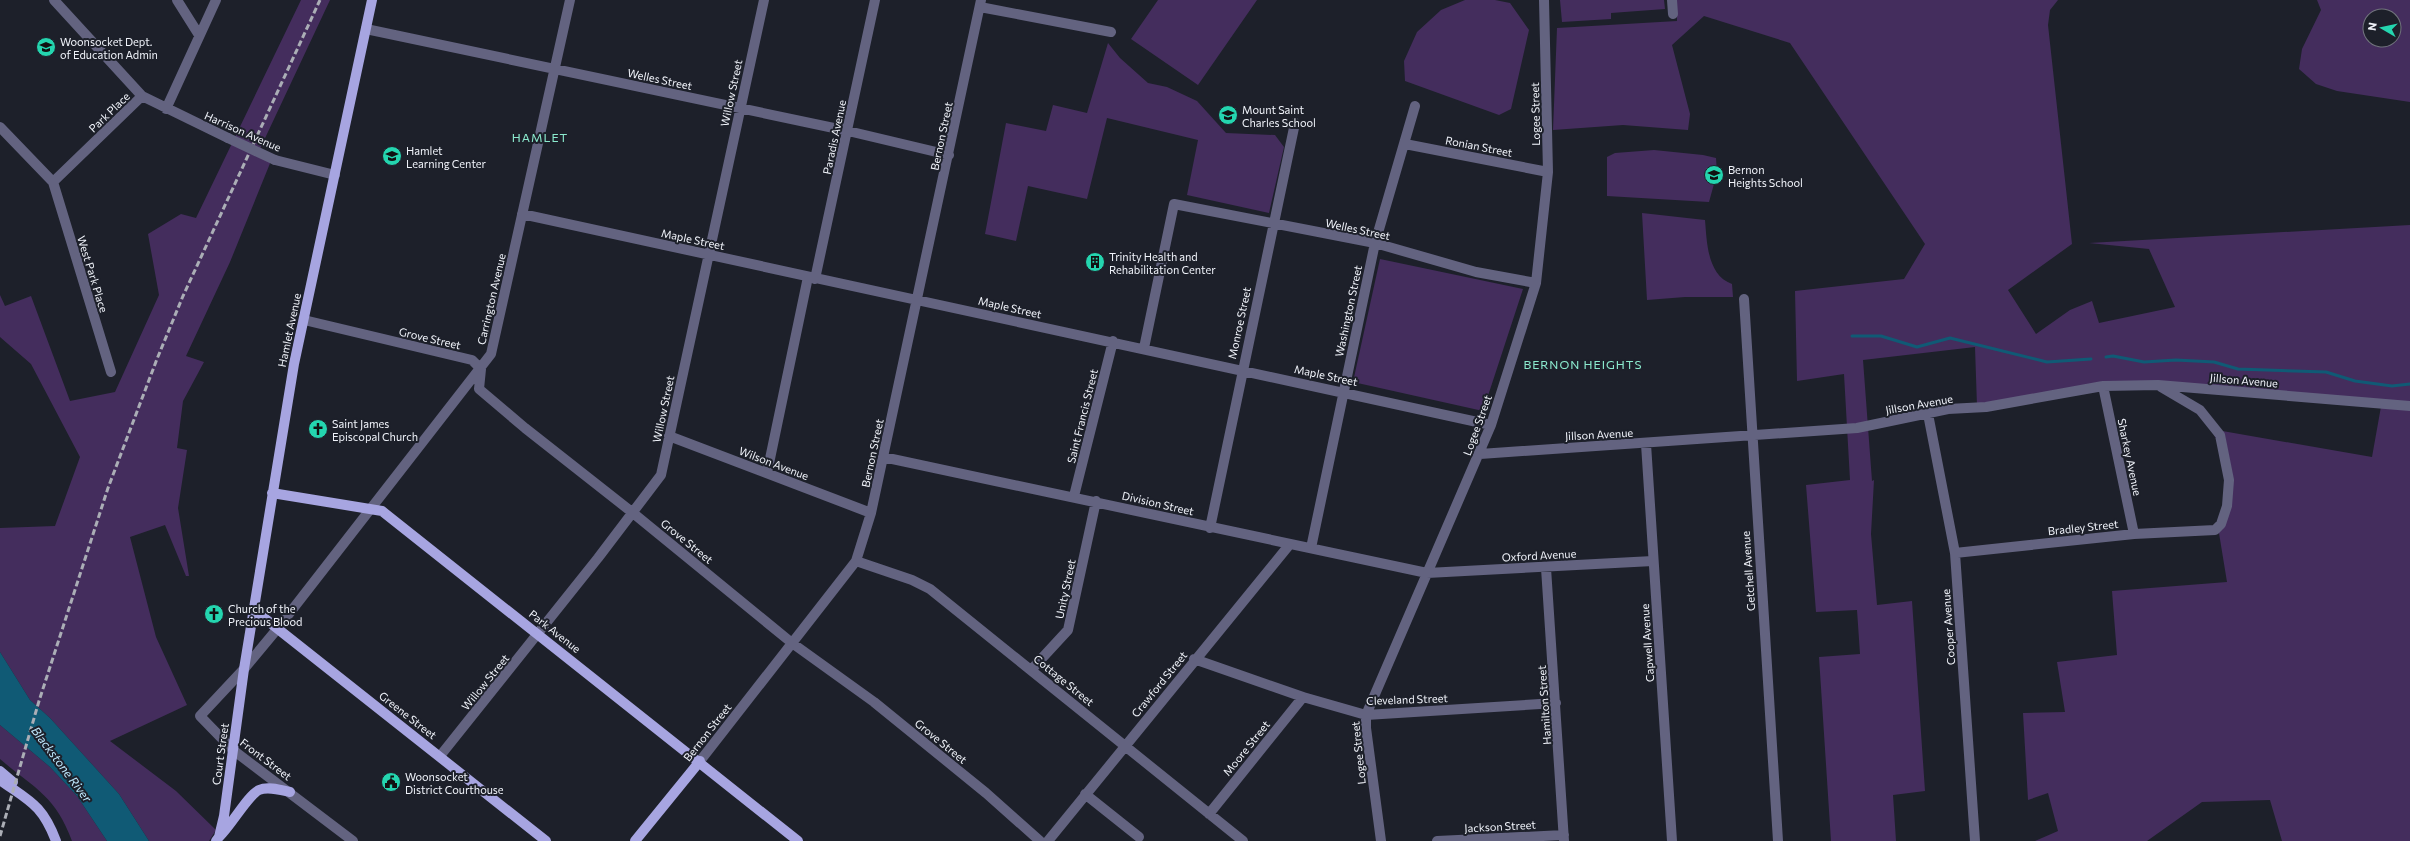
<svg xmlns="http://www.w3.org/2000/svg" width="2410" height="841" viewBox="0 0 2410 841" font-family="Commissioner,sans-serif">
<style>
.green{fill:#442d5d;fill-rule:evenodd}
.water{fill:#105a75}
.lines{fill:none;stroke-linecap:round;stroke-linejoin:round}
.stream{stroke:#105a75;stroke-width:3}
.minor{stroke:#636380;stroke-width:10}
.major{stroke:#a7a5e1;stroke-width:10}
.rail{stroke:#abaeb6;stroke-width:3;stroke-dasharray:6 3;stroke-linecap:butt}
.minor-bridge{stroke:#636380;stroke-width:10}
.labels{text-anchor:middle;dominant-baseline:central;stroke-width:4;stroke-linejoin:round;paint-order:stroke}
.poi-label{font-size:11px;fill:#f0f3fa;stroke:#1d202a;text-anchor:start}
.street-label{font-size:11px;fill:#f0f3fa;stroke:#1d202a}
.neighbourhood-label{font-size:12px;letter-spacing:1px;fill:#8beace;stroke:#1d202a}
.water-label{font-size:12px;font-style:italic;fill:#bfe9fe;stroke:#1d202a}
</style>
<rect width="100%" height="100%" fill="#1d202a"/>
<!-- green -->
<path class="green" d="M301,0H330L259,151L273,156L230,262L186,356L204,362L183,401L177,448L187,450L178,508L189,576H186L165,525L130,537L156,637L187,705L110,741L176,791L216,830L209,841H149L119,794L50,718L30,700L0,652V528L55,526L80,457L31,364L0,337V295L5,306L31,296L70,401L115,392L159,295L148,234L181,214L196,218Z
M1158,0H1257L1198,85L1131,39Z
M1465,0H1495L1510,3L1529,30L1511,109L1499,115L1405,81L1404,61L1417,32L1441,10Z
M1560,0H1664L1665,9L1611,13V19L1562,22Z
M1677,0H2058L2050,10L2048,25L2072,244L2008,290L2036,334L2070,310L2092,301L2099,323L2175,307L2149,249L2089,243L2410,225V841H2282L2270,800L2202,802L2147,841H2035L2058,831L2048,793L2028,800L2023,713L2065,712L2057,662L2117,655L2112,591L2227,582L2218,527L2228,490L2221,448L2211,429L2372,457L2382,401L2134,382L1977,406L1975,347L1863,360L1872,481L1874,480L1871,534L1877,605L1912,601L1925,791L1893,795L1896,841H1831L1819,657L1860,654L1857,610L1816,612L1806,485L1850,480L1844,374L1797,381L1795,291L1904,279L1925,244L1790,43L1704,16L1672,45L1690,114L1688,130L1623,125L1553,130L1557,28L1677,21Z
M2317,0H2410V102L2337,91L2316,84L2299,69L2302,49L2321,10ZM2370,16H2394V40H2370Z
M1108,43L1120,58L1148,83L1167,87L1197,101L1226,133L1275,135L1284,147L1269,213L1187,195L1198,140L1107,118L1087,199L1028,186L1016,241L985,234L1006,123L1046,131L1053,105L1087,113Z
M1654,150L1703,155L1716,158L1717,173L1709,202L1607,196V157L1615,153Z
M1642,213L1705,220C1707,242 1707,275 1732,284L1733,297H1685L1647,300Z
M1380,259L1523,289L1483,411L1353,382Z
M0,725L50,767L77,796L107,841H72C55,795 35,789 0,759Z"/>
<!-- water -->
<path class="water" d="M0,652L30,700L50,718L119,794L149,841H107L77,796L50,767L0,725Z"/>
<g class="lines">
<!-- stream -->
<path class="stream" d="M1852,336H1881L1917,347L1950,338L2047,362L2091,359
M2106,357L2113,356L2144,362L2176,360L2214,362L2238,369L2326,372L2355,381L2392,386L2410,384"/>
<!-- minor -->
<path class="minor" d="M54,0L142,96L228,138
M177,0L199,35
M1672,0L1673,14
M980,7L1111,32
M366,29L848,131L949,155
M166,109L216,0
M0,127L53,182L111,372
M1405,144L1548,172
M275,160L335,175
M53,182L142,96
M522,214L1491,425
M815,279L875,0
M1744,299L1778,841
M304,320L472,360L481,369L479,389L525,428L633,513L792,643L874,702L986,793L1040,841
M1144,348L1174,204L1375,243L1476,272L1536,283
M2103,386L2134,534
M1928,414L1955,553L1975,841
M669,436L871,513
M1646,444L1672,841
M1480,454L1857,428L1948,409L1986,407L2103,386L2158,385L2410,406
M883,457L1427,573L1653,561
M767,473L808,277
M1074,496L1113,341
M1210,528L1295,123
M1311,548L1375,243L1415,106
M1955,553L2134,534L2215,530L2221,524L2227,506L2229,480L2220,435L2200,410L2161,387
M856,561L912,580L930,589L1243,841
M1546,568L1564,841
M1194,659L1303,697L1366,715L1556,703
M1032,669L1068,630L1096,501
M440,756L598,558L661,475L764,0
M700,761L856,561L871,513L981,0
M1085,794L1139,837
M1209,814L1303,697
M353,841L233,750L200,716L244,669L278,628L491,354L570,0
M1048,841L1290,544
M1381,841L1366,728V715L1491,425L1536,283L1548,172L1544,0
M1437,841L1564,835"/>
<!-- major -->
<path class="major" d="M272,493L382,511L798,841
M254,610L546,841
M0,771L13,782
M0,780C29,801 42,804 56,841
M219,837C231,826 248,795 259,790C268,786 281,790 290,792
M216,841L219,837L224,816L244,669L294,364L372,0
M635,841L700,761"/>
<!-- rail -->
<path class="rail" d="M0,836L39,701L108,488L157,359L183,296L320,0"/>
<!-- minor-bridge -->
<path class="minor-bridge" d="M228,138L275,160"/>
</g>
<!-- icons -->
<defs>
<symbol id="school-disc" viewBox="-11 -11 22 22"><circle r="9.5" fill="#24d5af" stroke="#1d202a"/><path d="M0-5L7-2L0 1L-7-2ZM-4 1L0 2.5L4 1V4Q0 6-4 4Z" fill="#111"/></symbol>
<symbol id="building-disc" viewBox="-11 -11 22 22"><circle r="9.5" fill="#24d5af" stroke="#1d202a"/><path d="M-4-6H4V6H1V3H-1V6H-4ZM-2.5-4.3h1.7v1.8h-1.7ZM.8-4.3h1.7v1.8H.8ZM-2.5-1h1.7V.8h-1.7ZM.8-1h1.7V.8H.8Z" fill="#111"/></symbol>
<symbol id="church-disc" viewBox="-11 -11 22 22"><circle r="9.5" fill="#24d5af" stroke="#1d202a"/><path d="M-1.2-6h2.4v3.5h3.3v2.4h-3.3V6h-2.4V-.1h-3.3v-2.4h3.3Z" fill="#111"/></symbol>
<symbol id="civic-disc" viewBox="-11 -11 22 22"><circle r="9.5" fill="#24d5af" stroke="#1d202a"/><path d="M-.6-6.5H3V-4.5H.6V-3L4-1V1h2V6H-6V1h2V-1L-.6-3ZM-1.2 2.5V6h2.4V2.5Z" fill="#111"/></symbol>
</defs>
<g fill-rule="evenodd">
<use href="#school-disc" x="35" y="36" width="22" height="22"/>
<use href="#school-disc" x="1217" y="104" width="22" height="22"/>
<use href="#school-disc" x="381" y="145" width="22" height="22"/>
<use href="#school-disc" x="1703" y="164" width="22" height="22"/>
<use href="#building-disc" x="1084" y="251" width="22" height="22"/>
<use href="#church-disc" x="307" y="418" width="22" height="22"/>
<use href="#church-disc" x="203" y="603" width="22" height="22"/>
<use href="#civic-disc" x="380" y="771" width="22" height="22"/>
</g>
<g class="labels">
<!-- poi labels -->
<g class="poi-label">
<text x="60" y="41">Woonsocket Dept.<tspan x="60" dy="13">of Education Admin</tspan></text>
<text x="1242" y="109">Mount Saint<tspan x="1242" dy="13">Charles School</tspan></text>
<text x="406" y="150">Hamlet<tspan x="406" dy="13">Learning Center</tspan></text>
<text x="1728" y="169">Bernon<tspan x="1728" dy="13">Heights School</tspan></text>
<text x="1109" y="256">Trinity Health and<tspan x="1109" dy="13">Rehabilitation Center</tspan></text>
<text x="332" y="423">Saint James<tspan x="332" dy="13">Episcopal Church</tspan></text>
<text x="228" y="608">Church of the<tspan x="228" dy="13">Precious Blood</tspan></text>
<text x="405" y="776">Woonsocket<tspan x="405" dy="13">District Courthouse</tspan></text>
</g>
<!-- street labels -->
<g class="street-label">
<text transform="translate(660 79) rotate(12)">Welles Street</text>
<text transform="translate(731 93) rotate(-78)">Willow Street</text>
<text transform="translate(109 112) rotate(-44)">Park Place</text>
<text transform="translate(1535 114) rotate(-91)">Logee Street</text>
<text transform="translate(243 131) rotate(24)">Harrison Avenue</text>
<text transform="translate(941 136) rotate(-78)">Bernon Street</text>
<text transform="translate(834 137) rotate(-78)">Paradis Avenue</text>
<text transform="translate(1479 146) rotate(11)">Ronian Street</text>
<text transform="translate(1358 229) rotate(12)">Welles Street</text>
<text transform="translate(693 239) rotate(12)">Maple Street</text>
<text transform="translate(93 274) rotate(73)">West Park Place</text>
<text transform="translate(491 299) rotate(-77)">Carrington Avenue</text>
<text transform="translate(1010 307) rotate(13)">Maple Street</text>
<text transform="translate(1348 311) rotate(-78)">Washington Street</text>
<text transform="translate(1239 323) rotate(-78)">Monroe Street</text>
<text transform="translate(289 330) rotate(-78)">Hamlet Avenue</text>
<text transform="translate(430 338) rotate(13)">Grove Street</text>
<text transform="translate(1326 375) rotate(12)">Maple Street</text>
<text transform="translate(2244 380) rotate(5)">Jillson Avenue</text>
<text transform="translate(1919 404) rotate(-10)">Jillson Avenue</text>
<text transform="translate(663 409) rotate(-78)">Willow Street</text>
<text transform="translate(1082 416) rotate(-76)">Saint Francis Street</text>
<text transform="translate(1477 425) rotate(-70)">Logee Street</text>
<text transform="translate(1599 434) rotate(-3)">Jillson Avenue</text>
<text transform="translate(872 453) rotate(-78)">Bernon Street</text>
<text transform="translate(2130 457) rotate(78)">Sharkey Avenue</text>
<text transform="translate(774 463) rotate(21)">Wilson Avenue</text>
<text transform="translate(1158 503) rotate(13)">Division Street</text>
<text transform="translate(2083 527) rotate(-6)">Bradley Street</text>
<text transform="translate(687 541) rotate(39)">Grove Street</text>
<text transform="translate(1539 555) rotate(-3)">Oxford Avenue</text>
<text transform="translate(1748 571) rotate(-94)">Getchell Avenue</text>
<text transform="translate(1065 589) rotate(-78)">Unity Street</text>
<text transform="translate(1948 627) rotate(-94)">Cooper Avenue</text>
<text transform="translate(555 631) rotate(38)">Park Avenue</text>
<text transform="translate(1647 643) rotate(-94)">Capwell Avenue</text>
<text transform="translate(1064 680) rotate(39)">Cottage Street</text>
<text transform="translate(485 682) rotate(-51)">Willow Street</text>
<text transform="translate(1159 684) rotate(-51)">Crawford Street</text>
<text transform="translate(1407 699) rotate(-2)">Cleveland Street</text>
<text transform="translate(1544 705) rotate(-94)">Hamilton Street</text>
<text transform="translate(408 715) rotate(38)">Greene Street</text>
<text transform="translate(707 732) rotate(-52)">Bernon Street</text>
<text transform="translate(941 741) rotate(39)">Grove Street</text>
<text transform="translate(1246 748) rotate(-51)">Moore Street</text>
<text transform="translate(1358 753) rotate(-96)">Logee Street</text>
<text transform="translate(220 754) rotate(-82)">Court Street</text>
<text transform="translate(266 759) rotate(37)">Front Street</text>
<text transform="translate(1500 826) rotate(-3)">Jackson Street</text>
</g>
<!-- neighbourhood labels -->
<g class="neighbourhood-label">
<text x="540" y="137">HAMLET</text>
<text x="1583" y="364">BERNON HEIGHTS</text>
</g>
<!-- water labels -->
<g class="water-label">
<text transform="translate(62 764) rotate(53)">Blackstone River</text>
</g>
</g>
<!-- north arrow -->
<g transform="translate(2382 28) rotate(279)"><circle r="19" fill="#1d202a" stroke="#71747d"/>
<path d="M0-3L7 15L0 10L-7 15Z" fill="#24d5af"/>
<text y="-6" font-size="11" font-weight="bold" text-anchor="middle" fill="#f0f3fa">N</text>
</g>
</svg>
